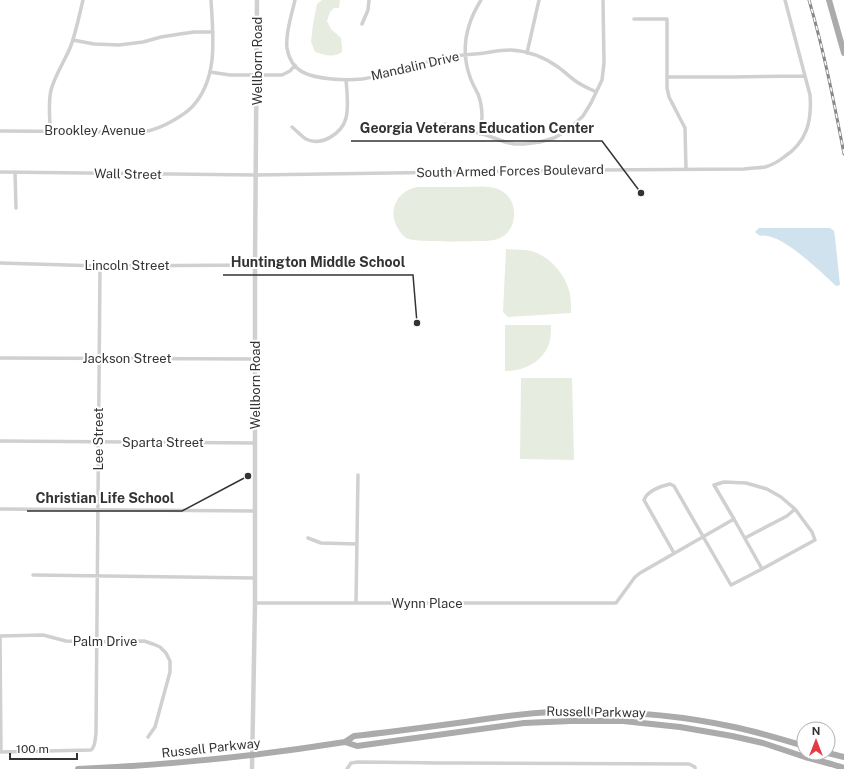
<svg xmlns="http://www.w3.org/2000/svg" width="844" height="769" viewBox="0 0 844 769" font-family="'Public Sans',sans-serif">
<style>
.green{fill:#e6ecdf}
.water{fill:#cfe2ee}
.lines{fill:none;stroke-linecap:round;stroke-linejoin:round}
.minor{stroke:#d0d0d0;stroke-width:3.5}
.tertiary{stroke:#d0d0d0;stroke-width:4.5}
.primary{stroke:#ababab;stroke-width:6}
.rail-casing{stroke:#888;stroke-width:3}
.rail{stroke:#fff;stroke-width:1.5;stroke-dasharray:4.5;stroke-linecap:butt}
.primary-bridge{stroke:#ababab;stroke-width:6}
.labels{text-anchor:middle;dominant-baseline:central;stroke-width:4;stroke-linejoin:round;paint-order:stroke}
.street-label{font-size:13px;fill:#333;stroke:#fff}
.leader{fill:none;stroke:#333;stroke-width:1.5}
.callout-dot{fill:#333;stroke:#fff;stroke-width:1.5}
.callout-label{font-size:14px;text-anchor:middle;font-weight:bold;fill:#333;stroke:#fff;stroke-width:4;stroke-linejoin:round;paint-order:stroke}
</style>
<rect width="100%" height="100%" fill="#fff"/>
<!-- green -->
<path class="green" d="M322,0H340L339,8H334L330,12L327,21L331,29L341,38L342,47V52C333,58 325,55 315,52L311,42L313,24L317,4Z
M417,187C433,187 450,187 466,187C477,187 490,185 500,190C516,197 519,222 506,234C501,239 494,240 487,241C474,241 413,243 406,238C398,232 391,218 394,208C397,196 405,190 417,187Z
M506,249C514,250 523,249 531,251C550,256 566,275 570,294C571,300 571,306 571,313L508,317L503,312Z
M505,325H551C551,331 551,338 549,344C542,363 523,371 505,371Z
M521,378H572L574,460L520,459Z"/>
<!-- water -->
<path class="water" d="M759,228H830L834,231L835,237L840,285L836,286C822,273 780,231 760,236L755,232Z"/>
<g class="lines">
<!-- minor -->
<path class="minor" d="M295,0C292,14 285,33 287,48C291,73 310,77 332,79C342,80 352,80 362,79C388,75 413,65 439,59C450,56 462,55 475,54C487,53 498,50 511,50C528,51 544,57 558,67C565,72 571,78 577,82C583,86 590,89 596,92
M634,19H667V88L669,97L685,128L686,169
M362,24L368,10L369,0
M73,40L94,44L119,45L143,42L161,37L180,34L194,32H213
M527,53L539,0
M210,72L230,75H282L290,71L295,65
M667,77H732L805,76
M445,124L486,135L505,142L514,144H524L540,142L554,138L568,130L583,116L591,103L602,80L604,63L603,0
M292,127C297,131 301,136 306,139C322,147 342,133 346,118C349,106 347,92 346,80
M50,130C50,117 48,103 51,90C55,75 64,62 70,48C76,33 79,16 83,0
M0,131L143,132C155,130 164,126 174,120C181,116 187,112 192,107C219,78 213,36 211,0
M480,134C483,120 483,107 478,94C475,88 472,83 470,77C460,49 466,24 481,0
M0,172L256,175L597,170L744,169C751,168 758,168 765,167C772,165 779,161 784,157C807,142 812,121 810,95L785,0
M15,172L16,208
M0,263L100,266L255,265
M0,358L255,359
M0,441L255,443
M0,509L255,511
M308,538L321,543L357,544
M745,538L787,516L795,509
M674,553L644,500C647,491 661,486 670,484L674,486L731,585L762,569
M33,575L254,578
M255,603H616L635,577L640,573L734,519L762,569L815,540L812,532L795,509L781,497L767,489L746,483L724,482L714,485L734,519
M356,603L358,475
M0,636L43,635L66,641L94,642L144,641L153,644L160,647L166,653L170,661V672L155,727L148,737
M0,636L1,752
M0,752L91,750C96,746 95,739 96,733L100,266
M347,769L351,763L358,762C391,762 424,763 458,763C535,764 612,763 689,764L695,767V769"/>
<!-- tertiary -->
<path class="tertiary" d="M252,769L255,603V265L257,0"/>
<!-- primary -->
<path class="primary" d="M829,0L844,53
M345,742L354,736C391,732 428,727 465,722C494,718 523,713 553,712C613,710 674,714 734,727C757,732 781,739 804,746
M828,753L844,757
M78,769C168,765 257,756 345,742L357,746L524,723L571,721H623L680,727L732,736L763,743L805,757L831,764"/>
<defs>
<path id="rail" d="M809,0C824,51 834,102 844,154
M844,769V768"/>
</defs>
<!-- rail casing -->
<use href="#rail" class="rail-casing"/>
<!-- rail -->
<use href="#rail" class="rail"/>
<!-- primary-bridge -->
<path class="primary-bridge" d="M831,764L844,768"/>
</g>
<g class="labels">
<!-- street labels -->
<g class="street-label">
<text transform="translate(257 61) rotate(-90)">Wellborn Road</text>
<text transform="translate(415 66) rotate(-13)">Mandalin Drive</text>
<text x="95" y="130">Brookley Avenue</text>
<text transform="translate(510 171) rotate(-1)">South Armed Forces Boulevard</text>
<text transform="translate(128 174) rotate(1)">Wall Street</text>
<text x="127" y="265">Lincoln Street</text>
<text x="127" y="358">Jackson Street</text>
<text transform="translate(255 385) rotate(-90)">Wellborn Road</text>
<text transform="translate(98 439) rotate(-90)">Lee Street</text>
<text x="163" y="442">Sparta Street</text>
<text x="427" y="603">Wynn Place</text>
<text x="105" y="641">Palm Drive</text>
<text transform="translate(596 712) rotate(1)">Russell Parkway</text>
<text transform="translate(211 748) rotate(-6)">Russell Parkway</text>
</g>
</g>
<!-- callouts -->
<path class="leader" d="M641 193L602 141H351M417 323L413 275H223M248 476L182 511H27"/>
<g class="callout-dot">
<circle cx="641" cy="193" r="4"/>
<circle cx="417" cy="323" r="4"/>
<circle cx="248" cy="476" r="4"/>
</g>
<g class="callout-label">
<text x="477" y="133">Georgia Veterans Education Center</text>
<text x="318" y="267">Huntington Middle School</text>
<text x="105" y="503">Christian Life School</text>
</g>
<!-- north arrow -->
<g transform="translate(816 741)"><circle r="19" fill="#ffffff" stroke="#adadad"/>
<path d="M0-3L7 15L0 10L-7 15Z" fill="#e63946"/>
<text y="-6" font-size="11" font-weight="bold" text-anchor="middle" fill="#333333">N</text>
</g>
<!-- scale -->
<path d="M10 753v6h67v-6" fill="none" stroke="#333333" stroke-width="2"/>
<text x="16" y="753" font-size="12" fill="#333333" stroke="#ffffff" stroke-width="3" paint-order="stroke">100 m</text>
</svg>
